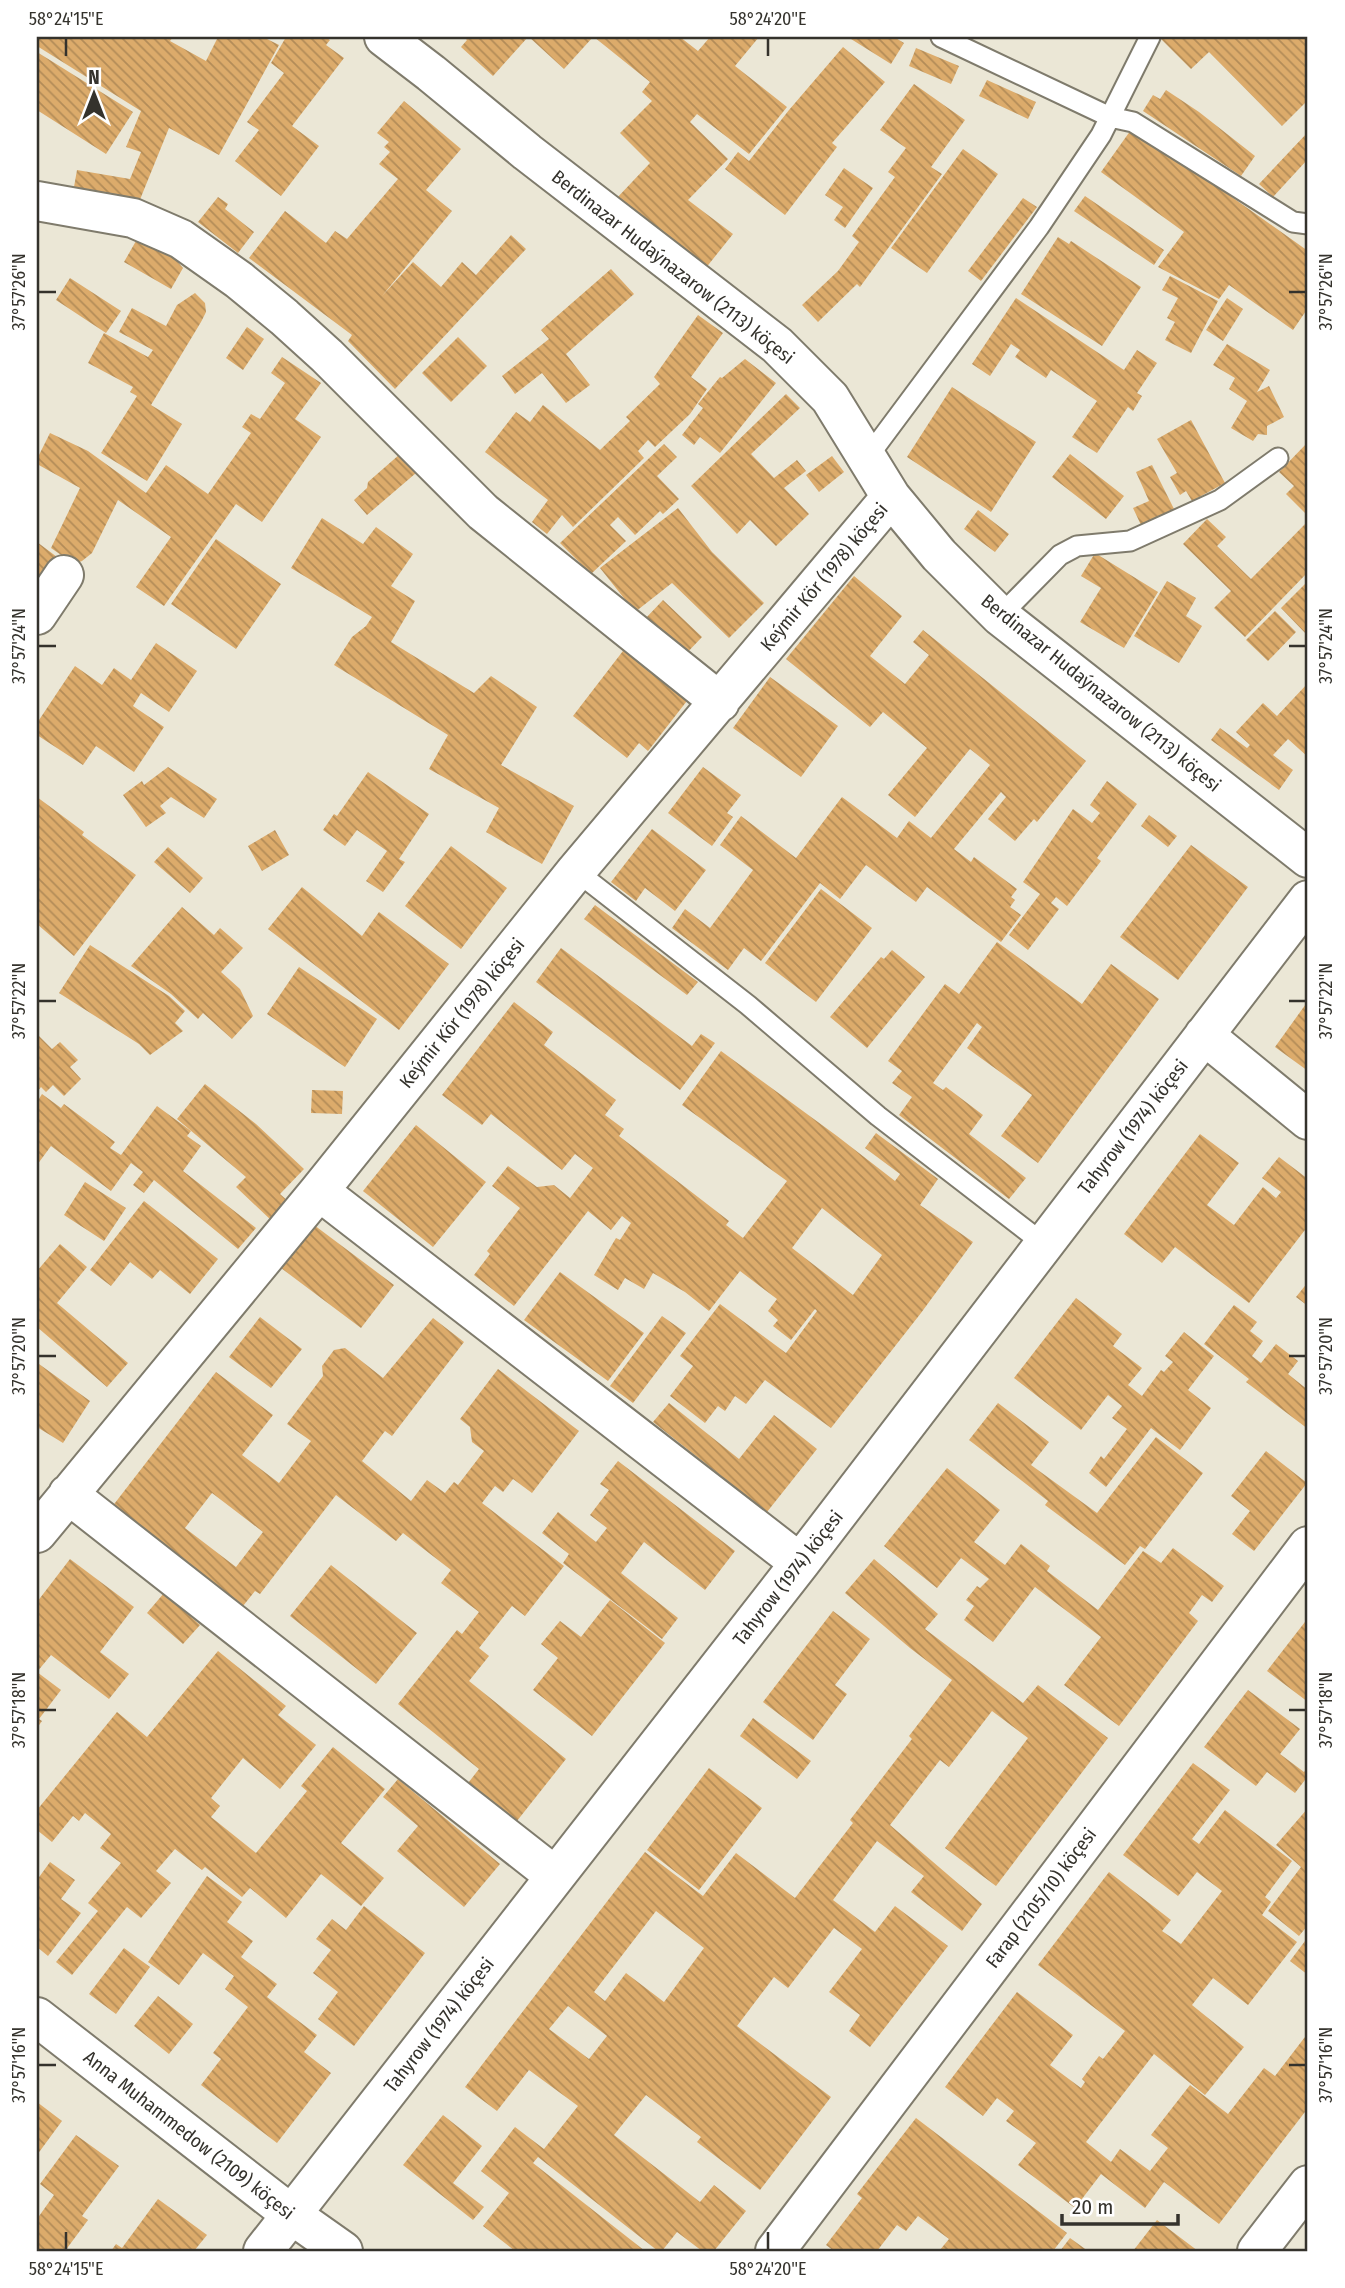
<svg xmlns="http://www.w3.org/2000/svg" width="1345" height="2288" viewBox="0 0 1345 2288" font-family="'Fira Sans Condensed',sans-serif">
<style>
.building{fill:url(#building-back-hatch);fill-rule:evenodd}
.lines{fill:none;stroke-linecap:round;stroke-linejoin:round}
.service-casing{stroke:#7f7b6c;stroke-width:23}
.minor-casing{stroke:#7f7b6c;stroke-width:42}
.service{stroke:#fff;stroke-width:19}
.minor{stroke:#fff;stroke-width:38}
.ticks{fill:none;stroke:#34322c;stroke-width:2.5}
.labels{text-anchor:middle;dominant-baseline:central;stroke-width:5;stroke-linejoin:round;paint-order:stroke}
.street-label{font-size:19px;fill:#34322c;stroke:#fff}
.neatline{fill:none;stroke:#34322c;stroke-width:2.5}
.ticks-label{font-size:18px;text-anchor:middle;fill:#34322c}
</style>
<defs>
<pattern id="building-back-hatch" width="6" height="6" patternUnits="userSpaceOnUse" patternTransform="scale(1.75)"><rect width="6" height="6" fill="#dcab6b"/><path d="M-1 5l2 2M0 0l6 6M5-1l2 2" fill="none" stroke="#b38c58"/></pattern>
</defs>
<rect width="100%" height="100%" fill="#ebe7d6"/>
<!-- building -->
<path class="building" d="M37,37H173L170,41L206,61L218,37H263L279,45L219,155L169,128L139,202L123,196L74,187L77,170L130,179L141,152L126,147L141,111L37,46Z
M286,37H325L330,40L326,45L344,58L292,126L319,146L281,196L235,161L259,130L247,122L284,73L271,63Z
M464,37H528L493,76L461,47L467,40Z
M529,37H593L564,69Z
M594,37H680L698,51L710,37H759L735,66L787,107L749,154L697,114L690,122L728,159L688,200L733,234L705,269L615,200L650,163L620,133L652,101L642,92L650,82Z
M852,37H894L904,43L891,64L851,39Z
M1159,37H1308V100L1282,126L1209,52L1191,69Z
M843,47L885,82L832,143L837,147L785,215L725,169L738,152L749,161L789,110Z
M916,48L959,66L951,84L909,66Z
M37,52L133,112L106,154L37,110Z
M987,80L1036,102L1028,119L979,96Z
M914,84L965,120L931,167L942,174L860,287L857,284L818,322L802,305L838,271L859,242L852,236L895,177L888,172L906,148L880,130Z
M1166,90L1199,112L1255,156L1241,176L1143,111L1153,95L1160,99Z
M404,101L461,149L426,190L452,211L382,296L413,262L441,287L462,262L476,275L511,235L526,249L395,389L348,341L352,335L249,258L285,211L326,243L335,231L347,239L398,179L379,164L390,152L384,147L389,142L377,133Z
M1133,127L1308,251V308L1293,330L1229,285L1219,299L1158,267L1184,232L1101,172Z
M1308,132V159L1273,197L1259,184Z
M963,149L998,174L927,273L891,248Z
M844,168L873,188L845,228L834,220L843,207L825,195Z
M1085,196L1164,250L1154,265L1074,211Z
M218,197L228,204L225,209L254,232L238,253L198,222Z
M1023,198L1037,207L981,281L968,271Z
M140,234L167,250L183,268L171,289L124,262Z
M1058,237L1069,244L1071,241L1141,287L1102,346L1021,294Z
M611,269L634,294L566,354L590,385L566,403L542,373L515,394L502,376L549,339L541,330Z
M1170,276L1218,301L1191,353L1165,340L1175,322L1167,318L1178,298L1162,290Z
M70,278L121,311L106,333L56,300Z
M195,293L205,303L206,312L201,322L151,405L182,424L147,481L101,453L137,396L130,392L133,387L88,363L104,333L148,357L153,350L119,332L132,308L166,326L177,305Z
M1016,298L1124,370L1137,350L1157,363L1137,393L1142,396L1133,411L1128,407L1097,453L1072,437L1097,401L1051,370L1046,378L1015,357L1020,350L1011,344L990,376L972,364Z
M1227,298L1243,309L1223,341L1206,330Z
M698,315L723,333L691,377L707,389L690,414L655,447L648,440L638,451L644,458L573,527L562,515L547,534L532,522L548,500L485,452L516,412L530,422L543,405L600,450L630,421L626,417L660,384L654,377Z
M247,327L264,339L243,370L226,358Z
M458,337L487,366L451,402L422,373Z
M1227,344L1270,370L1257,392L1269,386L1284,417L1267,426V435L1258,434L1253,441L1231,428L1247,401L1229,389L1235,378L1213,365Z
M282,357L321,383L295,419L321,437L262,522L236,504L164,606L136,587L171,537L118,500L92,553L82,561L74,564L51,548L80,488L37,464V459L50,433L88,451L146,493L166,465L208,494L251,433L242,427L251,414L260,419L285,383L271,373Z
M745,359L776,383L720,453L700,437L694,445L682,435L703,408L698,404L720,377L722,378Z
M952,387L1036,442L991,512L907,457Z
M786,394L800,408L751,454L774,478L797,460L806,471L784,488L809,514L776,546L750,520L737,534L691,486Z
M1191,420L1225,483L1192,501L1186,491L1180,495L1170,477L1177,473L1157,439Z
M1308,442V516L1286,494L1294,486L1279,472Z
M664,444L677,457L657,476L679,499L663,514L660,511L635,535L618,517L610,525L626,541L591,574L560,543Z
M400,454L416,473L367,515L354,500L367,488L368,482Z
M1070,454L1124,496L1106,519L1052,477Z
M832,456L844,472L819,492L806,475Z
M1152,465L1174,509L1141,525L1133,508L1149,501L1136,472Z
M678,508L712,552L764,603L729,638L672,583L635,612L600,568Z
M978,510L1009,534L995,552L964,529Z
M322,518L363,544L376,527L413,554L391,586L415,601L391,642L474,693L491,676L537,707L501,765L574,806L542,864L486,832L499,808L429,769L448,735L334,665L352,637L366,626L372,617L291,568Z
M1207,519L1226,537L1217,546L1251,579L1308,521V572L1245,637L1214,608L1231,591L1183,544Z
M216,539L281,584L236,649L171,604Z
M37,542L57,557L37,586Z
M1095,553L1158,592L1124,648L1080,622L1101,588L1081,576Z
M854,576L902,616L870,656L905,684L929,655L913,642L923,630L1086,761L1037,822L1034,819L1015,841L988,819L1006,797L1001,792L954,849L971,862L974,857L1017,889L1011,897L1015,900L1010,907L1021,915L1001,942L927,887L916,902L866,865L840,899L820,883L761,961L744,948L728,970L672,928L685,909L710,928L753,870L720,845L741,816L796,858L842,797L897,838L909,821L931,838L990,765L970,749L915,817L888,795L927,748L883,712L870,727L786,659Z
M1167,581L1196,598L1186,616L1202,626L1179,663L1134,636Z
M1308,581V636L1281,608Z
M663,600L702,637L684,656L645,619Z
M1275,611L1296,632L1268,661L1246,640Z
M156,643L197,671L169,712L141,693L133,706L164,727L134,772L96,746L83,765L37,735V723L75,666L102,685L114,668L131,680Z
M626,647L690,697L648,751L639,743L627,758L573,716Z
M770,677L838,726L801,777L733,728Z
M1308,683V757L1288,739L1273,755L1293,770L1279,790L1211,740L1220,728L1247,748L1250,745L1236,732L1263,703L1277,716Z
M168,767L217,799L204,818L171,797L160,806L166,813L146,827L123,795L142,781L144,785Z
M703,767L741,795L727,813L733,817L712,846L668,813Z
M368,772L429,814L399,859L405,862L383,892L366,881L387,851L357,830L345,846L323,830L334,814L337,816Z
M1107,781L1137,804L1097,858L1101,861L1067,906L1056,897L1051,903L1059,909L1028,950L1009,935L1040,894L1023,882L1073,809L1092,823L1100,813L1090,805Z
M37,797L84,832L82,835L136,875L74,956L37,924Z
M1149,815L1177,836L1168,847L1141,826Z
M652,829L706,870L675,911L645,888L636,901L611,882Z
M275,830L289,855L262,871L248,846Z
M1191,845L1248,887L1178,980L1120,937Z
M451,846L507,888L461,949L405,906Z
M168,847L203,878L190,893L154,862Z
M302,887L362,936L379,912L449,964L399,1030L268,929Z
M821,889L872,928L816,1002L765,963Z
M595,905L698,982L687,995L584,919Z
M182,907L214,935L220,928L243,948L221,972L240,989L253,1016L232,1039L203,1013L198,1019L171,994L131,966Z
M997,942L1082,1004L1111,964L1159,999L1038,1163L1001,1136L1032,1095L967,1048L982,1027L977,1023L933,1083L943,1090L946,1087L983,1115L969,1134L1026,1178L1009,1199L899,1115L912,1097L892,1083L902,1071L888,1061L945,984L959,994Z
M90,945L169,996L185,1011L175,1023L183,1031L150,1055L139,1044L59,993Z
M561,948L692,1046L701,1034L715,1043L680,1090L536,982Z
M892,950L925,977L867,1048L830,1017L881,957L884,959Z
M299,967L377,1019L345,1067L267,1014Z
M1308,1001V1071L1275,1047Z
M514,1002L553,1032L544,1045L616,1100L605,1115L624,1129L619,1136L729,1221L726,1225L743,1238L787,1181L682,1105L721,1051L837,1136L895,1181L900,1174L865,1148L876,1133L938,1179L920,1205L973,1242L921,1313L831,1428L765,1380L746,1404L735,1396L725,1411L718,1406L705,1423L670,1396L693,1366L680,1356L720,1304L786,1353L817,1311L815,1309L791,1340L773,1326L778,1320L768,1311L777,1299L740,1271L709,1311L685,1292L653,1273L644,1289L625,1278L618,1290L594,1275L616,1238L620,1240L631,1223L622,1216L611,1230L588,1211L514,1306L474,1275L490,1254L487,1251L520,1208L492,1186L508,1166L537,1187L554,1185L570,1198L593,1168L575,1154L562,1170L491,1114L482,1125L442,1095ZM822,1208L882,1255L853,1295L792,1248Z
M37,1034L52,1049L60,1042L78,1060L70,1067L81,1079L64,1096L53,1085L46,1092L41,1087L37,1092Z
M205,1084L256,1124L304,1169L280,1194L289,1202L272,1221L236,1187L246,1177L177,1119Z
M312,1090L343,1091L342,1114L311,1113Z
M42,1094L61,1108L64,1104L115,1142L110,1148L121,1155L157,1106L191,1131L187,1136L201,1146L183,1171L256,1228L238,1249L154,1180L144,1193L133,1185L143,1172L131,1163L111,1191L51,1146L37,1165V1102Z
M416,1125L486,1182L433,1247L363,1191Z
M1200,1134L1239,1163L1207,1205L1234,1225L1263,1187L1276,1198L1281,1192L1262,1178L1279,1157L1308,1179V1226L1249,1303L1175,1247L1162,1263L1124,1234Z
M85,1182L126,1208L104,1241L64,1215Z
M144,1201L218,1259L190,1294L160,1270L152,1279L130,1262L111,1286L90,1270Z
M314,1225L394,1285L361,1328L281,1268Z
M60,1244L87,1267L57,1303L128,1363L107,1387L37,1327V1271Z
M560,1272L644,1333L608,1381L524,1320Z
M1308,1282V1306L1296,1297Z
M1076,1298L1122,1334L1113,1346L1142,1368L1128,1385L1142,1396L1161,1370L1164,1372L1173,1362L1165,1356L1184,1332L1214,1356L1188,1390L1211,1408L1180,1450L1151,1428L1106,1487L1089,1473L1101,1456L1104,1459L1127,1429L1112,1418L1122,1406L1108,1395L1081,1430L1014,1378Z
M1234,1305L1257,1322L1250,1331L1263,1341L1252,1356L1261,1363L1276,1344L1298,1361L1288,1374L1308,1390L1305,1395L1308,1397V1429L1246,1382L1249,1379L1204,1344Z
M662,1316L686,1333L633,1403L610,1386Z
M260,1317L302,1349L271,1388L229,1357Z
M433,1318L464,1342L392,1436L385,1431L362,1461L411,1501L427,1480L445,1493L454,1482L458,1485L484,1451L472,1442L470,1427L460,1419L498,1369L579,1431L532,1493L513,1479L503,1492L495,1486L482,1503L564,1566L525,1616L512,1606L479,1648L489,1656L469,1681L566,1759L513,1826L465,1787L479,1769L398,1704L457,1630L462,1634L479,1612L441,1583L451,1570L403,1533L396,1541L336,1495L260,1594L255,1591L239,1611L108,1512L216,1372L273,1415L242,1455L279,1483L311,1441L287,1424L323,1376L322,1366L334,1350L345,1348L383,1378ZM212,1493L263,1532L236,1567L185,1528Z
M39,1364L90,1401L63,1443L37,1427V1367Z
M669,1403L739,1459L774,1415L817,1449L767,1512L653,1422Z
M998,1403L1049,1442L1031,1465L1097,1513L1156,1437L1203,1473L1145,1549L1140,1546L1125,1565L1045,1505L1048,1501L969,1440Z
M1266,1451L1307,1483L1254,1551L1232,1534L1250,1511L1231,1496Z
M618,1461L735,1551L705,1590L644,1542L621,1573L678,1618L662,1639L563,1563L569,1554L542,1533L558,1512L596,1542L607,1528L590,1515L609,1490L600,1484Z
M947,1468L1000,1510L974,1542L1005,1565L1021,1544L1050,1566L1047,1571L1098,1610L1143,1551L1161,1563L1173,1548L1224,1586L1212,1602L1202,1595L1189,1613L1198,1621L1119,1726L1064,1685L1101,1637L1035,1587L993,1642L964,1620L974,1606L966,1600L977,1586L980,1588L989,1579L961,1558L937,1588L884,1546Z
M70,1559L134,1607L100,1652L129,1674L109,1699L51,1655L37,1672L61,1690L39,1719L42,1721L37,1728V1602Z
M874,1559L938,1614L925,1629L1023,1703L1038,1685L1108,1738L996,1886L945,1848L1028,1738L992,1711L949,1767L940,1760L890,1825L982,1904L962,1931L911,1892L924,1876L877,1841L833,1900L875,1932L895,1906L948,1946L870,2047L849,2031L860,2015L829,1992L862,1949L834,1928L788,1988L774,1977L737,2026L831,2097L760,2190L697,2142L701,2137L646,2095L614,2135L700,2202L714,2185L746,2211L714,2251H702L677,2232L662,2251H658L538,2157L533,2163L645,2251H515L483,2226L509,2193L481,2171L515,2127L544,2149L578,2106L529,2070L497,2111L465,2087L645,1852L703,1896L736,1853L795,1898L853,1823L850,1820L912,1739L909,1736L952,1680L910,1648L845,1593ZM656,1911L704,1948L664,2002L626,1973L605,2001L594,1992ZM568,2006L607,2036L589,2059L549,2029Z
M331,1565L417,1633L376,1684L290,1616Z
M164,1593L200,1625L183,1644L147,1613Z
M610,1600L665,1643L592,1736L533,1690L558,1658L541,1644L560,1621L581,1637Z
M833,1611L870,1639L835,1685L847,1694L813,1740L763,1702Z
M1308,1618V1702L1267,1671Z
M218,1651L286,1706L278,1715L316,1745L280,1789L243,1758L211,1798L220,1806L211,1817L256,1853L307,1791L301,1786L333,1747L385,1789L341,1843L384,1878L361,1906L321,1874L286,1918L250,1888L242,1897L205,1867L202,1870L175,1849L156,1871L171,1883L141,1918L127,1907L72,1975L56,1962L98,1911L88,1903L121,1863L100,1848L111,1834L85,1813L79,1821L73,1816L52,1842L37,1830V1810L117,1712L147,1737Z
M1248,1690L1300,1729L1280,1754L1304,1772L1308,1767V1776L1295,1793L1267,1772L1256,1786L1204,1747Z
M753,1718L811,1761L797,1779L740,1736Z
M1193,1763L1230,1790L1192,1839L1199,1844L1225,1810L1292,1861L1265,1897L1271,1902L1262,1915L1297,1942L1248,2005L1213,1978L1192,2005L1244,2047L1205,2095L1154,2054L1086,2142L1111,2162L1120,2149L1150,2171L1168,2148L1151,2135L1190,2085L1228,2114L1264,2068L1275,2076L1308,2033V2108L1219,2224L1164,2182L1145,2208L1101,2174L1075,2208L1018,2165L1036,2143L1006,2121L1014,2111L997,2098L983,2116L945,2087L1017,1992L1073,2035L1050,2065L1081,2088L1085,2082L1082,2079L1099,2056L1103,2059L1125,2031L1038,1965L1109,1872L1171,1920L1162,1931L1181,1944L1222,1891L1197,1872L1178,1896L1123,1855Z
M709,1768L762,1808L699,1890L647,1850Z
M398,1779L500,1864L464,1907L397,1851L418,1826L383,1797Z
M1308,1808V1925L1299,1936L1268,1911L1301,1867L1276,1845Z
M50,1862L75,1880L61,1899L81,1913L48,1956L37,1947V1880Z
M207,1876L242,1902L227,1922L253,1941L241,1957L277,1984L267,1997L317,2035L304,2052L331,2073L277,2143L201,2085L221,2059L213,2053L248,2007L225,1989L234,1976L203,1953L179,1985L148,1962Z
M364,1906L425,1953L354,2046L318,2019L338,1992L313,1973L331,1950L316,1939L332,1919L346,1930Z
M1308,1937V1975L1290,1961Z
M124,1948L150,1967L116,2014L89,1994Z
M158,1996L193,2024L169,2054L134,2026Z
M37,2102L62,2121L37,2155Z
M443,2115L482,2146L453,2183L484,2207L473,2220L403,2165Z
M916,2118L1067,2233L1053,2251H939L949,2239L918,2216L906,2231L897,2225L877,2251H834L826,2245L862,2198L857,2194Z
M76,2135L119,2166L82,2216L88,2220L65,2251H37V2219L54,2195L40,2184Z
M158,2199L207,2235L194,2251H111L116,2244L122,2248Z
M1157,2220L1198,2251H1133Z
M1070,2238L1088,2251H1060Z"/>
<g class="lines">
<defs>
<path id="service" d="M941,37L1110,117L1133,122L1293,222L1308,224
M867,458L1039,227L1101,135L1150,37
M1000,616L1060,555L1077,546L1130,541L1220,500L1278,458
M576,871L748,1005L878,1116L1044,1244"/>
<path id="minor" d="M384,37L431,73L527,152L777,345L830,398L891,497L939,555L1000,616L1308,858
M37,201L133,218L181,239L239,280L284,317L327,356L483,512L720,702
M37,615L64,575
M1204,1035L1308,1120
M319,1191L800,1563
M68,1494L555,1876
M37,1533L319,1191L576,871L891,497
M37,2017L292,2215L343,2251
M263,2251L800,1563L1308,900
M775,2251L1308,1546
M1257,2251L1308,2185"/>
</defs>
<!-- service casing -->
<use href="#service" class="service-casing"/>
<!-- minor casing -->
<use href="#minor" class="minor-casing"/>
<!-- service -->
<use href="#service" class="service"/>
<!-- minor -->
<use href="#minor" class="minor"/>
</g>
<!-- ticks -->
<path class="ticks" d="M66,38V56M768,38V56M38,292H56M1289,292H1306M38,646H56M1289,646H1306M38,1001H56M1289,1001H1306M38,1356H56M1289,1356H1306M38,1710H56M1289,1710H1306M38,2065H56M1289,2065H1306M66,2232V2250M768,2232V2250"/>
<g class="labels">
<!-- street labels -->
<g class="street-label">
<text transform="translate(673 267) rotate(38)">Berdinazar Hudaýnazarow (2113) köçesi</text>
<text transform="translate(824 577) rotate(-50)">Keýmir Kör (1978) köçesi</text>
<text transform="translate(1101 693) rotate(39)">Berdinazar Hudaýnazarow (2113) köçesi</text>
<text transform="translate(462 1013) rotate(-51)">Keýmir Kör (1978) köçesi</text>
<text transform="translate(1133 1127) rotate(-52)">Tahyrow (1974) köçesi</text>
<text transform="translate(788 1578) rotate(-52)">Tahyrow (1974) köçesi</text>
<text transform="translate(1041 1898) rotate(-53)">Farap (2105/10) köçesi</text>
<text transform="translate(439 2025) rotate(-52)">Tahyrow (1974) köçesi</text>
<text transform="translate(189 2135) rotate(38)">Anna Muhammedow (2109) köçesi</text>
</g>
</g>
<!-- border -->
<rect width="1345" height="2288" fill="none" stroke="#ffffff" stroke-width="77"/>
<!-- north arrow -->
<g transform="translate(94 94)" stroke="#ffffff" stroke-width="5" paint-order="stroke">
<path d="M0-5L12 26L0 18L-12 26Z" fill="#34322c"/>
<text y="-10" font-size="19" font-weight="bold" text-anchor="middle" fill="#34322c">N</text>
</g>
<!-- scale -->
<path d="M1062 2214v10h116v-10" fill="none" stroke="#34322c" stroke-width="3.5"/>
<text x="1072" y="2214" font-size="21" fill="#34322c" stroke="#ffffff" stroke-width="5" paint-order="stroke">20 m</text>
<rect x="38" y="38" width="1268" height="2212" class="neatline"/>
<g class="ticks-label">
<text x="66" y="25">58°24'15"E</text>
<text x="768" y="25">58°24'20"E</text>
<text transform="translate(19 292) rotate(-90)" y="6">37°57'26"N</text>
<text transform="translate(1326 292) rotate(-90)" y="6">37°57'26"N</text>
<text transform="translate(19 646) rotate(-90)" y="6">37°57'24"N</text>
<text transform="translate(1326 646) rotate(-90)" y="6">37°57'24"N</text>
<text transform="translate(19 1001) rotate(-90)" y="6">37°57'22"N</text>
<text transform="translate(1326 1001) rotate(-90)" y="6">37°57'22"N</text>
<text transform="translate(19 1356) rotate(-90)" y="6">37°57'20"N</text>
<text transform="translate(1326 1356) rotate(-90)" y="6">37°57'20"N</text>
<text transform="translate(19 1710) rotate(-90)" y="6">37°57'18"N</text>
<text transform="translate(1326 1710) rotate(-90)" y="6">37°57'18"N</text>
<text transform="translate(19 2065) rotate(-90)" y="6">37°57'16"N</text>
<text transform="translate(1326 2065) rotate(-90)" y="6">37°57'16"N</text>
<text x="66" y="2275">58°24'15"E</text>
<text x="768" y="2275">58°24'20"E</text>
</g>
</svg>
